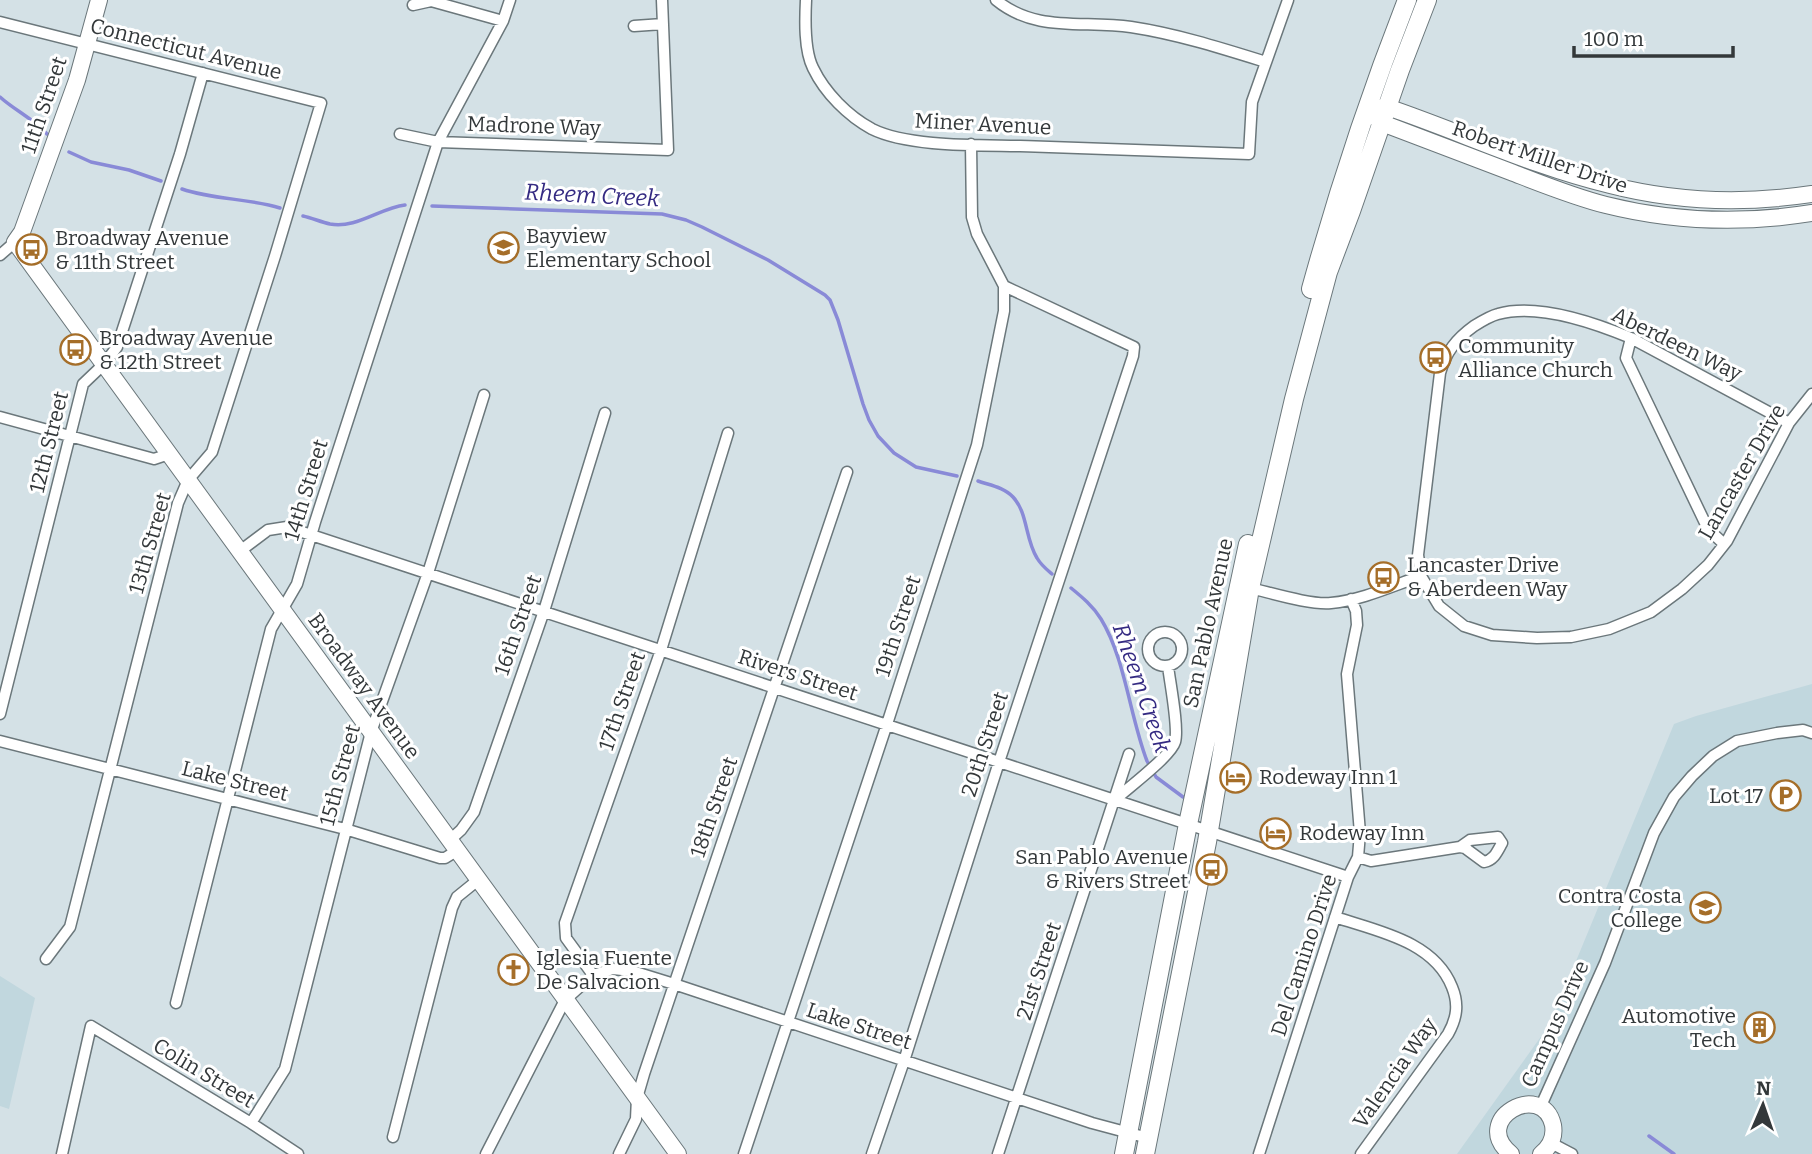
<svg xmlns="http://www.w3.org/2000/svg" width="1812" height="1154" viewBox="0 0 1812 1154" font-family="Bitter,serif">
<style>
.built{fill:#c1d7de}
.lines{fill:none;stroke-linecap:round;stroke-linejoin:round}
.stream{stroke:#898ad7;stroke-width:3.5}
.street-casing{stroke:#6b777b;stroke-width:13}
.secondary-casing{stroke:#6b777b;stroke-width:18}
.primary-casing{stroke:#6b777b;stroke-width:20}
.street{stroke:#fff;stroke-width:10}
.secondary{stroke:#fff;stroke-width:16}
.primary{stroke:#fff;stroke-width:18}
.labels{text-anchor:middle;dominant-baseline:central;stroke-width:6;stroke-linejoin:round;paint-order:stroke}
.street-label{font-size:21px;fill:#33383a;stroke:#fff}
.poi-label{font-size:21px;fill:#33383a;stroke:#fff;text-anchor:start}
.water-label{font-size:23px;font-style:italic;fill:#342a82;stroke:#fff}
</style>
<rect width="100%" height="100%" fill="#d4e1e6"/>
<!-- built -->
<path class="built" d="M1812,684V1154H1457L1550,1024L1674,724L1696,716Z
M0,976L35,998L9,1109L0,1106Z"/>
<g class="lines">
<!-- stream -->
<path class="stream" d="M0,97C14,110 34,119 47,134
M69,152L91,162L129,170L161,181
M182,189C214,200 248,198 280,208
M432,206L662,214L686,220L702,227L768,260L825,295L830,300L838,320L863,404L869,420L878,436L894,453L916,467L957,476
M303,216C312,218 321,222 330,224C356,229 380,208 405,205
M978,481C989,485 1004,487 1013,497C1028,513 1025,539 1037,558C1041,565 1046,569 1052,574
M1071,588C1082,597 1093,606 1101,619C1125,658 1130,717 1147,761L1156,777L1183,797
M1649,1136L1674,1154"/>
<defs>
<path id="street" d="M806,0C805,20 804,50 813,68C825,93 848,116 872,129C908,147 979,145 1020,146C1096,149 1172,151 1249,154L1252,102L1288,0
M996,0C1036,33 1083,20 1131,27C1177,34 1221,48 1266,62
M413,5L431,1L503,21
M0,22L321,103L275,256L212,452L188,480L178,503L70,927L46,959
M634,26L663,24
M400,134L438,142L668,150L662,0
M0,255L15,242
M1631,338L1626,358L1708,529L1724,544
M0,417L154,459L169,454
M1789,423L1631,338C1595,323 1537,303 1498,314C1490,316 1482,321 1474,326C1456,339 1446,352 1440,373L1418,555L1421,576L1439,606L1464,626L1492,635L1537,638L1571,637L1609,629L1651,612L1682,589L1708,565L1727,541L1789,423L1812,394
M240,551L268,530L287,527L1348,877
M1250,588C1272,593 1310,605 1331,603C1362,600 1392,586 1421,576
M1148 649a17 17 0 1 1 34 0a17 17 0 1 1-34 0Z
M0,714L83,384L104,364L117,347L180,154L203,73
M0,741L345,829L440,858H445L458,850
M1116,799C1129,787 1171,756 1175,742C1179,728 1170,683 1168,666
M450,840L461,830L474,812L544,611L605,413
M1358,857L1371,861L1460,847L1470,840L1498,837L1502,843C1497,852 1494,860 1484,862L1465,848L1460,847
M1335,917C1377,931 1434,941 1452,987C1459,1004 1457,1018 1448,1034L1361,1154
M593,975L566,938L565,923L661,650L728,433
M176,1003L271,629L297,584L315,522L438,142L503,21L510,0
M1540,1108L1605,963L1654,833L1674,797L1692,776L1713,756L1737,741L1777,733L1803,730L1812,733
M251,1123L285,1069L371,732L428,573L484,395
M393,1137L452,908L457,897L478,880
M1551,1143L1572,1154
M62,1154L91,1026L251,1123L298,1154
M486,1154L565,1000L593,975L613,969L632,971L674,984L1092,1123L1148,1138
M619,1154L636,1119L637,1098L644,1074L847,472
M744,1154L887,724L977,445L1004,311V286L977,234L972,217L971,144
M872,1154L904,1061L999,762L1133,356L1134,347L1004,286
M998,1154L1129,754
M1259,1154L1348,877L1358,857L1360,833L1347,674L1357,625L1356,611L1351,599"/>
<path id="secondary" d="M99,0L77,80L22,232L15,242L678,1154
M1375,108L1387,107C1461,132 1534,167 1610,185C1676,202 1745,204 1812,194
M1372,114L1382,123C1425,139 1468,156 1511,172C1542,184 1574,197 1606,205C1674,222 1743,224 1812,213
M1511,1154C1469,1120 1542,1079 1553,1125C1555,1137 1550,1147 1541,1154"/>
<path id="primary" d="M1311,289C1338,191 1370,94 1407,0
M1124,1154L1188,824L1248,544
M1145,1154L1207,842L1250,588L1294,399L1328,272L1351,211L1400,70L1427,0"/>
</defs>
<!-- street casing -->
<use href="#street" class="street-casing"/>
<!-- secondary casing -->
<use href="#secondary" class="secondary-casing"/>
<!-- primary casing -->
<use href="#primary" class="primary-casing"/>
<!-- street -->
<use href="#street" class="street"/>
<!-- secondary -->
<use href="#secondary" class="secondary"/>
<!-- primary -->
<use href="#primary" class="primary"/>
</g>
<!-- icons -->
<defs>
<symbol id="school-ring" viewBox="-11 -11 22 22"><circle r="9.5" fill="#fff" stroke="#a56e29" stroke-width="1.5"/><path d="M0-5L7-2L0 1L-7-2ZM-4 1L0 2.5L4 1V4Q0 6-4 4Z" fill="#a56e29"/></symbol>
<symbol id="bus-ring" viewBox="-11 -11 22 22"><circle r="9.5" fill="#fff" stroke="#a56e29" stroke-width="1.5"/><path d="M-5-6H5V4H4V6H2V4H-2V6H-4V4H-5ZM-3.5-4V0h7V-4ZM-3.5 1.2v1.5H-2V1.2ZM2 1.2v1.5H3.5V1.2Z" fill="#a56e29"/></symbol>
<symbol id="hotel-ring" viewBox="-11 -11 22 22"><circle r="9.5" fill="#fff" stroke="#a56e29" stroke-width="1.5"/><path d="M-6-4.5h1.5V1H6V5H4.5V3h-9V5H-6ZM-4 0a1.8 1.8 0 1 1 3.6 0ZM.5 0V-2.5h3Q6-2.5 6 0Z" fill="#a56e29"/></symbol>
<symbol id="parking-ring" viewBox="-11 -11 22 22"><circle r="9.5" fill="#fff" stroke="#a56e29" stroke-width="1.5"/><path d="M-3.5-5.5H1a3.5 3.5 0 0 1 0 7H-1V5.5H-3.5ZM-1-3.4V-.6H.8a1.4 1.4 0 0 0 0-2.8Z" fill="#a56e29"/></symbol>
<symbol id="university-ring" viewBox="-11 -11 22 22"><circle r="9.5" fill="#fff" stroke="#a56e29" stroke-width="1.5"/><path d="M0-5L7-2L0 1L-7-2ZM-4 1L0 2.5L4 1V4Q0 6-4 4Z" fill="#a56e29"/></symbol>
<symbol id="church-ring" viewBox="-11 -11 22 22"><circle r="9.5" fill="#fff" stroke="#a56e29" stroke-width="1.5"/><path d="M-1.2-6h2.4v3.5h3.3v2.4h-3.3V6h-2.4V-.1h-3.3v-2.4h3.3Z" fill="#a56e29"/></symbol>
<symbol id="building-ring" viewBox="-11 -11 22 22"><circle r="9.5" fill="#fff" stroke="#a56e29" stroke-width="1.5"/><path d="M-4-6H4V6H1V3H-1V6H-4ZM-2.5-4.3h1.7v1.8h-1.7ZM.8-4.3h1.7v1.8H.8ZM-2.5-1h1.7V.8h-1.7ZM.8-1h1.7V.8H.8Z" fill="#a56e29"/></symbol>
</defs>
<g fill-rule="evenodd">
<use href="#school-ring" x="486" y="230" width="35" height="35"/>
<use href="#bus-ring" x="14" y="232" width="35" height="35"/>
<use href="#bus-ring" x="58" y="332" width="35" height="35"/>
<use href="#bus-ring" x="1418" y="340" width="35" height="35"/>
<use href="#bus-ring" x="1366" y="560" width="35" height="35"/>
<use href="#hotel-ring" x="1218" y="760" width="35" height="35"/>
<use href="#parking-ring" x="1768" y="778" width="35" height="35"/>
<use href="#hotel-ring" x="1258" y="816" width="35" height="35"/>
<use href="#bus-ring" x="1194" y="852" width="35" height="35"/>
<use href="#university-ring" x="1688" y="890" width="35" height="35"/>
<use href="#church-ring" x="496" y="952" width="35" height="35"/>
<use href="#building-ring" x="1742" y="1010" width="35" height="35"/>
</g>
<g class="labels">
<!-- street labels -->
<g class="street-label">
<text transform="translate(186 49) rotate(14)">Connecticut Avenue</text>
<text transform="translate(44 105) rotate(-71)">11th Street</text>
<text transform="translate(983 124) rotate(3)">Miner Avenue</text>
<text transform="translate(534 126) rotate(2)">Madrone Way</text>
<text transform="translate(1540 157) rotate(19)">Robert Miller Drive</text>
<text transform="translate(1677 344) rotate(26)">Aberdeen Way</text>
<text transform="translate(49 442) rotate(-76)">12th Street</text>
<text transform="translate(1742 472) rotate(-60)">Lancaster Drive</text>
<text transform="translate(306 490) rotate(-73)">14th Street</text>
<text transform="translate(150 543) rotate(-74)">13th Street</text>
<text transform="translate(1208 623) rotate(-78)">San Pablo Avenue</text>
<text transform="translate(518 625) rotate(-71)">16th Street</text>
<text transform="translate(898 626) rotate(-72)">19th Street</text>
<text transform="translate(798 675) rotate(18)">Rivers Street</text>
<text transform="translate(364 686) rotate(54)">Broadway Avenue</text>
<text transform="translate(622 701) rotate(-71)">17th Street</text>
<text transform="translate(985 744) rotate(-72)">20th Street</text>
<text transform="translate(340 775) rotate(-75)">15th Street</text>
<text transform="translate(235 781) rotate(14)">Lake Street</text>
<text transform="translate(714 807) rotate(-71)">18th Street</text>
<text transform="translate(1304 955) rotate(-72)">Del Camino Drive</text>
<text transform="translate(1039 971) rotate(-72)">21st Street</text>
<text transform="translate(1555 1024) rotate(-66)">Campus Drive</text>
<text transform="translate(859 1026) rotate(18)">Lake Street</text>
<text transform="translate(204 1073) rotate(31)">Colin Street</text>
<text transform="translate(1395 1073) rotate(-55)">Valencia Way</text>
</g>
<!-- poi labels -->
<g class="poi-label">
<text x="526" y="236">Bayview<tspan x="526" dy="24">Elementary School</tspan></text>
<text x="55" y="238">Broadway Avenue<tspan x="55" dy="24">&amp; 11th Street</tspan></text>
<text x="99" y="338">Broadway Avenue<tspan x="99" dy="24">&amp; 12th Street</tspan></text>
<text x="1458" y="346">Community<tspan x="1458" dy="24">Alliance Church</tspan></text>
<text x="1407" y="565">Lancaster Drive<tspan x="1407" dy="24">&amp; Aberdeen Way</tspan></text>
<text x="1259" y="777">Rodeway Inn 1</text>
<text x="1763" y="796" text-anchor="end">Lot 17</text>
<text x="1299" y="833">Rodeway Inn</text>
<text x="1188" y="857" text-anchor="end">San Pablo Avenue<tspan x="1188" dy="24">&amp; Rivers Street</tspan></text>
<text x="1682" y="896" text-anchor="end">Contra Costa<tspan x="1682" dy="24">College</tspan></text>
<text x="536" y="958">Iglesia Fuente<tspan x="536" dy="24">De Salvacion</tspan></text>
<text x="1736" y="1016" text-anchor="end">Automotive<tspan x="1736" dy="24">Tech</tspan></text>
</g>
<!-- water labels -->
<g class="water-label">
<text transform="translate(592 195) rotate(3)">Rheem Creek</text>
<text transform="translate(1142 688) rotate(71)">Rheem Creek</text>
</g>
</g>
<!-- north arrow -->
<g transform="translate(1763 1105) rotate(2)" stroke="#ffffff" stroke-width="5" paint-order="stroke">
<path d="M0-5L12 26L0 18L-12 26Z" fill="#33383a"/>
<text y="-10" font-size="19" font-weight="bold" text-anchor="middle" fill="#33383a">N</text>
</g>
<!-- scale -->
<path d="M1574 46v10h159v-10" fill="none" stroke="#33383a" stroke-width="3.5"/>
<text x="1584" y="46" font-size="21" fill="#33383a" stroke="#ffffff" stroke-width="5" paint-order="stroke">100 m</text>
</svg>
